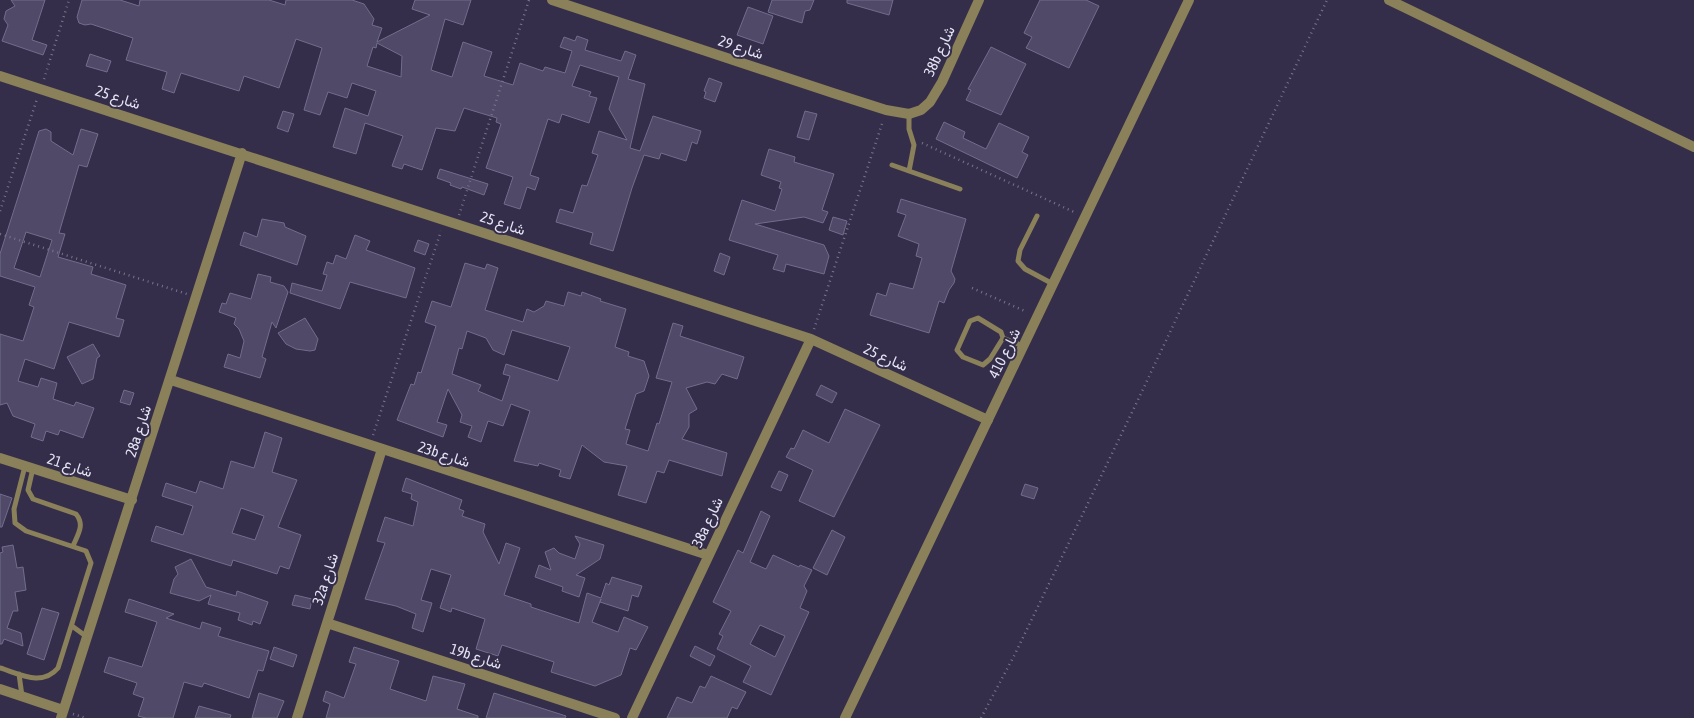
<svg xmlns="http://www.w3.org/2000/svg" width="1694" height="718" viewBox="0 0 1694 718" font-family="'Asap Condensed',Vazirmatn,sans-serif">
<style>
.building{fill:#504a68;stroke:#736d8d;fill-rule:evenodd}
.lines{fill:none;stroke-linecap:round;stroke-linejoin:round}
.path{stroke:#79748c;stroke-width:2.5;stroke-dasharray:1 4;stroke-linecap:butt}
.service{stroke:#8a8059;stroke-width:5}
.minor{stroke:#8a8059;stroke-width:10}
.tertiary{stroke:#8a8059;stroke-width:10}
.labels{text-anchor:middle;dominant-baseline:central;stroke-width:4;stroke-linejoin:round;paint-order:stroke}
.street-label{font-size:15px;fill:#e7e4f6;stroke:#342e4a}
</style>
<rect width="100%" height="100%" fill="#342e4a"/>
<!-- building -->
<path class="building" d="M11,0H45L32,40L47,45L43,55L2,41L8,25L4,19L6,11L15,6Z
M82,0H120L139,6L140,0H269L285,5L286,0H352L364,4L374,19L372,25L382,28L377,42L430,15L412,9L415,0H471L463,25L445,19L431,70L452,77L463,42L492,52L484,76L513,85L520,63L543,71L545,67L565,73L572,51L560,47L564,37L575,41L577,36L588,40L585,50L621,61L625,51L636,55L628,79L645,84L630,148L640,151L653,116L701,131L697,144L692,142L686,161L661,153L659,159L644,155L632,188L613,251L590,244L593,233L556,222L560,209L573,213L582,185L587,186L598,155L592,153L599,131L627,140L609,109L619,77L580,65L572,86L591,92L589,96L597,98L589,123L562,114L559,123L548,119L530,175L539,178L535,190L527,187L520,209L504,204L513,177L486,168L501,124L496,122L497,118L464,108L455,131L436,128L422,170L404,164L402,169L392,166L403,136L365,123L356,154L333,147L345,108L368,116L376,91L352,83L347,98L328,92L320,115L304,110L322,48L296,39L279,88L244,76L239,91L181,73L174,93L162,89L167,72L126,60L133,38L91,24L85,25L79,23L77,17ZM377,43L402,56L401,77L367,66L373,47L376,48Z
M772,0H814L810,10L805,11L802,23L768,12Z
M847,0H893L889,15L847,3Z
M1040,0H1086L1099,6L1069,68L1026,48L1032,37L1024,33Z
M748,7L773,16L763,44L737,35Z
M991,47L1026,64L1001,115L966,100L971,90L968,89Z
M90,54L111,61L107,72L86,66Z
M709,78L722,83L715,102L704,98L706,92L704,91Z
M283,111L294,114L288,132L277,128Z
M805,111L817,114L809,140L797,137Z
M944,122L965,132L963,138L986,149L999,123L1029,137L1022,152L1028,155L1017,178L936,139Z
M46,129L51,132V141L73,155L81,129L98,134L87,167L79,165L59,233L65,234L58,257L93,267L91,274L126,285L116,318L124,320L119,337L69,322L54,369L25,359L18,381L38,387L41,378L57,383L53,399L74,406L76,402L94,408L83,438L60,430L58,435L46,431L43,441L31,437L35,424L13,416L7,403L0,405V334L23,341L34,307L29,305L35,287L0,276V254L39,131ZM26,232L52,240L40,277L14,268Z
M769,149L795,157L794,162L834,174L822,210L828,212L823,223L804,217L755,224L824,245L829,256L824,274L786,264L784,272L773,269L778,255L729,240L742,200L775,211L782,189L779,188L781,182L761,175Z
M440,169L488,184L484,195L462,187L461,189L450,185L451,183L437,178Z
M901,199L966,219L951,271L955,279L954,283L949,290L944,303L939,301L929,333L870,315L877,293L886,296L890,283L913,289L922,258L916,256L919,244L898,236L906,215L897,212Z
M833,217L847,221L843,235L829,230Z
M262,219L284,223L285,227L306,236L297,265L240,245L244,232L257,237Z
M355,235L370,241L366,250L415,268L406,298L350,282L340,309L290,293L292,283L322,291L327,275L323,274L327,262L333,264L336,255L346,259Z
M418,240L429,244L425,255L414,251Z
M720,253L730,257L724,275L714,271Z
M465,263L485,269L487,264L498,268L485,310L523,322L527,309L534,312L544,306L546,301L564,306L568,292L581,296L582,292L601,299L600,301L626,309L615,347L629,352L628,356L644,361L649,376L644,391L636,394L625,429L630,430L626,444L648,451L657,423L659,424L672,382L656,378L673,323L683,326L680,336L744,357L737,379L722,374L715,384L707,382L686,388L697,409L689,414V427L682,439L727,453L722,476L669,460L664,473L657,471L646,503L618,495L627,466L604,462L582,445L570,479L559,476L561,470L539,463L538,466L514,461L530,411L511,404L503,426L488,421L481,442L468,437L472,426L460,422L462,415L448,389L437,422L447,425L443,437L397,420L411,384L414,385L418,372L421,373L436,326L425,322L432,301L451,307ZM512,330L570,347L558,381L506,364L503,374L510,376L502,401L478,391L481,385L452,374L459,348L462,349L467,331L486,338L493,350L504,355Z
M258,274L271,277L270,282L284,286L288,292L276,328L272,322L262,357L266,359L260,378L224,367L228,354L240,358L244,341L239,329L234,324L236,318L219,312L222,303L226,304L230,293L251,299Z
M305,318L318,339L315,350L310,351L296,349L286,344L278,333Z
M93,344L100,356L97,358L93,379L82,384L67,357Z
M821,385L837,393L832,403L816,395Z
M124,390L134,393L130,405L120,402Z
M845,409L880,425L834,517L799,501L813,470L786,457L791,448L794,449L803,430L829,443Z
M265,432L282,438L272,472L297,480L278,527L301,535L289,569L280,566L277,574L233,560L231,566L151,541L156,526L183,535L193,506L162,496L166,483L196,493L200,481L223,489L231,461L254,468ZM241,508L264,516L255,540L232,533Z
M779,471L788,475L781,491L771,487Z
M406,478L462,500L459,509L464,511L462,516L485,524L483,532L499,564L506,543L520,548L504,595L531,604V607L579,623L587,593L601,598L606,583L609,585L612,577L642,586L638,597L632,595L628,611L600,602L601,599L592,622L618,632L624,617L648,627L636,650L630,648L621,675L595,686L551,672L554,662L502,645L498,656L476,649L485,619L452,608L451,612L440,608L451,575L431,569L421,600L432,603L423,632L412,628L416,614L396,606L365,599L385,543L377,541L385,517L413,526L418,502L411,499L412,494L402,491Z
M1025,484L1038,488L1034,499L1021,495Z
M0,494L12,498L2,527H0Z
M761,511L770,516L750,562L766,569L773,555L799,567L800,565L812,570L804,586L807,591L800,608L809,612L771,695L743,682L751,666L717,649L723,636L719,634L731,611L713,602L738,550L743,553ZM760,625L785,636L775,657L750,644Z
M832,530L845,537L827,575L813,568Z
M575,536L604,545L600,559L576,575L585,578L579,597L562,591L563,587L535,577L539,565L551,570L545,552L554,548L559,553L575,559L580,544Z
M13,545L17,568L23,567L26,590L15,592L18,611H13L7,628L21,633L23,646L4,639L2,644H0V553L3,552L2,547Z
M191,559L206,587L236,596L237,591L268,602L260,624L253,621L252,625L238,620L240,613L208,604L211,595L199,601L170,593L174,579L178,574L175,567Z
M295,595L312,599L310,609L292,605Z
M129,599L174,614L166,618L200,629L202,622L221,628L218,636L269,651L263,671L258,670L249,698L204,683L202,687L184,682L173,718H146L138,716L144,698L133,694L137,683L104,672L109,657L142,667L157,622L125,612Z
M42,608L59,613L44,660L27,654Z
M695,646L715,656L710,666L690,656Z
M274,647L297,655L293,667L270,659Z
M354,647L399,661L390,689L426,701L433,676L465,684L457,709L478,716V718H326L330,704L323,701L326,691L344,698L356,664L349,662Z
M711,676L746,692L737,709L732,707L727,718H667L677,697L692,703L700,686L705,688Z
M259,693L284,701L277,718H252Z
M494,693L566,716L565,718H486Z
M199,706L231,715L230,718H195Z"/>
<g class="lines">
<!-- path -->
<path class="path" d="M44,79L69,0
M922,143L1074,212
M0,211L37,99
M459,215L529,0
M0,234L187,294
M972,288L1027,312
M814,329L883,121
M373,435L441,231
M73,714L86,718
M981,718L1015,654L1136,404L1327,0"/>
<!-- service -->
<path class="service" d="M892,165L960,189
M909,171L914,145L909,129V114
M1037,216L1020,250L1018,261L1025,269L1053,284
M978,318L1001,332L1003,338L990,359L983,365L963,357L957,350L970,321Z
M1003,338L1023,346
M33,468L28,490L33,499L76,514C85,525 78,534 73,546
M72,626L87,637
M0,668C20,674 42,687 58,668L91,563L86,551L26,531L15,523L14,509L25,466
M19,674L22,696"/>
<!-- minor -->
<path class="minor" d="M552,0L833,93L886,110L909,114L921,110L930,102L942,82L979,0
M0,76L811,339L988,420
M171,380L708,555
M0,458L132,500
M327,623L615,718
M0,689L63,710
M61,718L242,153
M297,718L382,449
M632,718L811,339"/>
<!-- tertiary -->
<path class="tertiary" d="M1389,0L1694,147
M845,718L1189,0"/>
</g>
<g class="labels">
<!-- street labels -->
<g class="street-label">
<text transform="translate(741 47) rotate(18)">شارع 29</text>
<text transform="translate(939 51) rotate(-65)">38b شارع</text>
<text transform="translate(118 97) rotate(18)">شارع 25</text>
<text transform="translate(503 223) rotate(18)">شارع 25</text>
<text transform="translate(1004 353) rotate(-64)">شارع 410</text>
<text transform="translate(886 357) rotate(24)">شارع 25</text>
<text transform="translate(138 431) rotate(-72)">28a شارع</text>
<text transform="translate(444 454) rotate(18)">23b شارع</text>
<text transform="translate(70 465) rotate(18)">شارع 21</text>
<text transform="translate(707 522) rotate(-65)">38a شارع</text>
<text transform="translate(325 579) rotate(-72)">32a شارع</text>
<text transform="translate(476 656) rotate(18)">19b شارع</text>
</g>
</g>
</svg>
